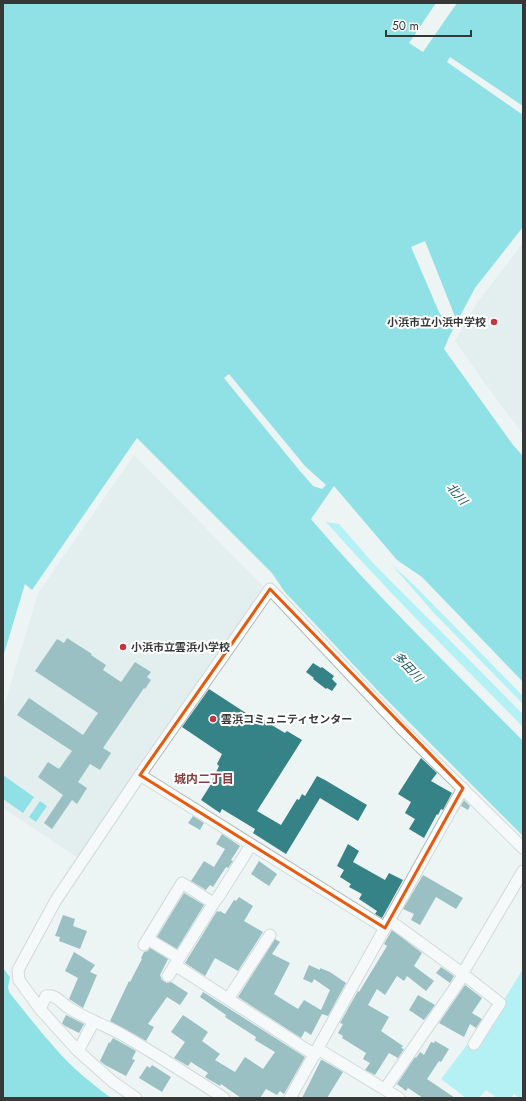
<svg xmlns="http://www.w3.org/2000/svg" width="526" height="1101" viewBox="0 0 526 1101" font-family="Jost,'Noto Sans JP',sans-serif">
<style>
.built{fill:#d7e8e9}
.green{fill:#70edf7}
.water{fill:#21c9d4}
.pier{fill:#edf4f4}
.building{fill:#358287}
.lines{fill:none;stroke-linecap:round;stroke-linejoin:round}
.minor-casing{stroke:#b1b8b8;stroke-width:13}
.minor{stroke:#fff;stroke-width:11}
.marked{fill:none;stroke:#e8590c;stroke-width:3;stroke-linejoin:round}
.poi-dot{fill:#c5353f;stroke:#fff;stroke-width:1.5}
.labels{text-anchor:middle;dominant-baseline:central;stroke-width:4;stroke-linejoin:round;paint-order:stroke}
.poi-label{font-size:11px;font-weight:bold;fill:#363838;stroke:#fff;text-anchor:start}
.water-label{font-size:12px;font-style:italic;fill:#1b595e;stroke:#fff}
.neighbourhood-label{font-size:12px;font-weight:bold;fill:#853c3c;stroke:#fff}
</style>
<rect width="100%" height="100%" fill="#edf4f4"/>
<!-- built -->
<path class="built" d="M523,243V434L493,395L455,341L476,304L486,291Z
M134,455L265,588L78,858L3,808V709L38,593Z"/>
<!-- green -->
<path class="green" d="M326,522L339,524L373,563L523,714V727C456,659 389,593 326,522Z
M391,564L414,585L523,696V704L434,613Z
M523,969V1098H519L514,1094L511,1098H497L486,1090L479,1098H466L441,1079L469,1042L497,1011Z"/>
<!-- water -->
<path class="water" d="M3,3H523V227L475,288L450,335L444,349L513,445L523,456V682L422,577L397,560L334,486L311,519C377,597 451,668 523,741V836L380,693L284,591L272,573L137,438L32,590L25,584L3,657Z
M3,775L34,797L23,813L3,799Z
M40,801L47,806L36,822L29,817Z
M3,968L10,977L8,987L9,992C24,1011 39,1030 55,1048C71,1067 91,1083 111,1098H3Z"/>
<!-- pier -->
<path class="pier" d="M436,3H457L423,52L409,43Z
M450,57L523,106V115L447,62Z
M425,241L456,319L449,329L439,312L411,247Z
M229,374L305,466L326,485L322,489L313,486L300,471L224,378Z"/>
<!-- building -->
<path class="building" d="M67,638L92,654L91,655L106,665L103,670L121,682L135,662L151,672L147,677L151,680L145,689L144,688L103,748L111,753L100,770L90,764L78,782L87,788L77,804L72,800L52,829L44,823L63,795L38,777L48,762L59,769L72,751L17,715L29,698L83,735L98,713L35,671L57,639L64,643Z
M313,663L321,668L322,667L334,676L332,679L337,684L332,691L327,688L326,689L313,679L314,678L306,672Z
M209,689L252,717L253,714L285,733L287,731L302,740L257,811L281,825L297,799L299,800L302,794L305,796L317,776L325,780L367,805L358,821L320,798L286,854L253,833L255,829L222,809L220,813L201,800L213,781H212L219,766L217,764L222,754L182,727Z
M421,758L437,773L431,781L452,793L443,810L441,809L438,815L437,814L424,838L409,829L415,819L405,813L411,802L398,794Z
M464,800L470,806L468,810L461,806L455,816Z
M193,816L204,823L200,830L188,823Z
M222,834L240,846L231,860L233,861L228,868L226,867L213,887L210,885L206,890L191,881L204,861L214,867L225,849L216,844Z
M348,844L359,851L353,862L385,880L389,873L403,880L382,918L375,914L377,911L359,899L362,894L349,887L351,884L340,877L344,870L337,866Z
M259,861L277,874L269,886L251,874Z
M423,875L463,898L456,909L436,897L420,925L411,920L414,914L403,909Z
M184,893L204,905L177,949L157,937Z
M239,897L253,906L244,921L263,932L238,971L215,958L205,976L185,963L217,911L219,912L220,911L225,914L234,900L236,901Z
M63,915L75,919L73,926L87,931L80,949L59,941L60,937L55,936Z
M392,930L422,953L414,966L434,981L426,991L407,976L404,981L397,976L385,995L377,989L368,1005L389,1017L381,1031L403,1046L401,1048L404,1049L398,1058L389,1053L375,1075L365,1070L370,1063L363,1059L366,1053L342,1038L343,1036L338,1033L343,1024L340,1023L358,991L359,992L387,946L384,944Z
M275,939L280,942L272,954L290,963L274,994L298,1009L304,1000L321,1010L330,990L314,979L312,983L303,979L309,965L320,970V968L330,972L346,983L328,1016L322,1014L311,1035L305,1031L301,1038L238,997Z
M150,948L168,959L160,975L162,980L167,983L171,982L188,993L180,1005L167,997L148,1024L154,1027L146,1041L110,1021L129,981L130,982L142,959L141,958L144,952L148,951Z
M74,952L95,965L90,972L97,975L83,1008L69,999L78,978L65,971Z
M441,967L454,976L450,983L436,973Z
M465,985L482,998L472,1013L482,1019L476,1028L470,1024L464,1037L439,1023Z
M203,992L305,1057L284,1094L280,1091L277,1095L266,1089L260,1098H241L221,1084L220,1086L205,1077L208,1073L191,1062L188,1066L174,1058L185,1042L171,1032L183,1015L208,1032L202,1041L220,1054L215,1060L235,1072L245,1057L263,1069L275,1052L255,1040L256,1037L225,1017L226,1015L200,997Z
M418,995L435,1005L424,1020L409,1010Z
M66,1015L84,1024L79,1033L65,1026L62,1023Z
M113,1038L136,1051L132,1059L135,1060L126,1076L105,1065L100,1061L109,1042L110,1043Z
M435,1041L449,1049L441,1062L439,1061L427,1079L455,1098H423L408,1088L406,1091L397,1084L415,1057L416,1058L420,1052L424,1055L431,1042L434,1043Z
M321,1060H322L343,1072L327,1098H302Z
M152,1065L171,1077L162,1092L139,1078L147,1066L150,1068Z"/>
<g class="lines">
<defs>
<path id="minor" d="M140,775L385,928
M389,920L463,974L500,1003L474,1044
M148,939L179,958
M144,945L182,883L213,903
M175,965L315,1055
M168,976L215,901L219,896L251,845
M228,999L270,935
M40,1009L46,996C56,994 61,1003 69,1008C85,1018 104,1025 121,1034C156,1054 190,1076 224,1098
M318,1049L399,1098
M78,1051L94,1021
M385,1089L463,976L464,971L523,871
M136,1098L113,1082L78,1051L40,1009L19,980L18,970L56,900L140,775L270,589L401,728L523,848
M290,1098L463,788"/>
</defs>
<!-- minor casing -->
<use href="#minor" class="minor-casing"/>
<!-- minor -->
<use href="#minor" class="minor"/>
</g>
<!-- marked area -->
<path d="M0 0H526V1101H0ZM270,589L463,788L385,928L140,775Z" fill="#edf4f4" fill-opacity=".55" fill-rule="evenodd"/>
<path class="marked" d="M270,589L463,788L385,928L140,775Z"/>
<!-- markers -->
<g class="poi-dot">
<circle cx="494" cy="322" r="4"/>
<circle cx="123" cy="647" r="4"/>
<circle cx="213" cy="719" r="4"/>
</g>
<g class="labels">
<!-- poi labels -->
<g class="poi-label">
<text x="486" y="322" text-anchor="end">小浜市立小浜中学校</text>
<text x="131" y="647">小浜市立雲浜小学校</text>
<text x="221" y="719">雲浜コミュニティセンター</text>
</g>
<!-- water labels -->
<g class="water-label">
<text transform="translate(457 494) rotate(49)">北川</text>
<text transform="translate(408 667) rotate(47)">多田川</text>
</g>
<!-- neighbourhood labels -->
<g class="neighbourhood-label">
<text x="204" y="779">城内二丁目</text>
</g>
</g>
<!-- border -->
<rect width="526" height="1101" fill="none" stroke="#363838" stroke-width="8"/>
<!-- scale -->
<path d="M386 30v6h85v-6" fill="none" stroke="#363838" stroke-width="2"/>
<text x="392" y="30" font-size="12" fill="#363838" stroke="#ffffff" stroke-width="3" paint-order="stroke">50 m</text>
</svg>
